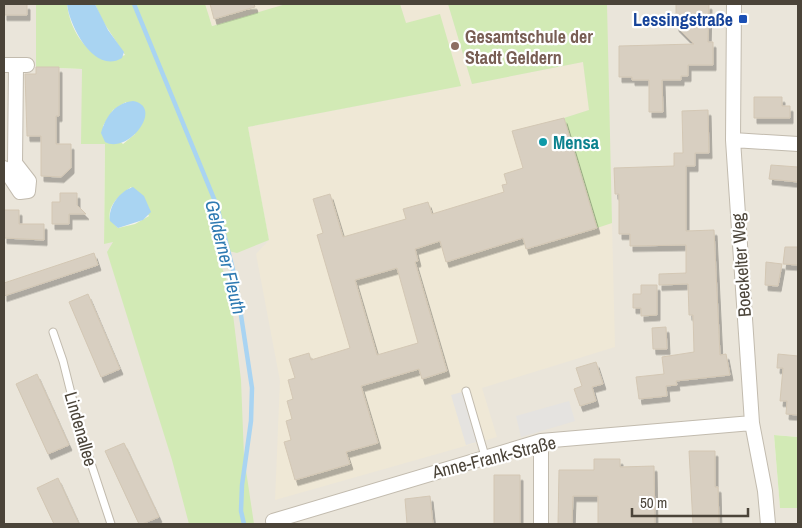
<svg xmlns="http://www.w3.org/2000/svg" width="802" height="528" viewBox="0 0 802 528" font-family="'Archivo Narrow',sans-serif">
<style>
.residential{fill:#eae5da}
.education{fill:#efe8d6}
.green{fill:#d2eab5;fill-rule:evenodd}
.parking{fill:#e5e3e0}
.water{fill:#a9d4f2}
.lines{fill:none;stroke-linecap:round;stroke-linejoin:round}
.stream{stroke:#a9d4f2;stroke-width:4.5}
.building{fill:#d8cfc1;stroke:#d3c7b4;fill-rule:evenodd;filter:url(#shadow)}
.lane-casing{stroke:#c2bbae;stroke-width:9}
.street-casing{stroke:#c2bbae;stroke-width:16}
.lane{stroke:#fff;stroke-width:7}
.street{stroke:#fff;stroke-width:14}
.transit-dot{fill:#1a4fb4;stroke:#fff;stroke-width:2}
.education-dot{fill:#8d6e63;stroke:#fff;stroke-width:2}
.culture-dot{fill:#0f9aa8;stroke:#fff;stroke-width:2}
.labels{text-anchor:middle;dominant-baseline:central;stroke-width:4.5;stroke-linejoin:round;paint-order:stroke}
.transit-label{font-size:18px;font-weight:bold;fill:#164399;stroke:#fff;text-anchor:end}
.education-label{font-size:18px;font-weight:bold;fill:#785e54;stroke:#fff;text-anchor:start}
.culture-label{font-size:18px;font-weight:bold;fill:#0d838f;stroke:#fff;text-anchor:start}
.street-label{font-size:18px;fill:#4b4439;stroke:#fff}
.water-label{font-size:19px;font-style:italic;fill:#2e7ab2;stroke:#fff}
</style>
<defs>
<filter id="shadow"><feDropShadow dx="3" dy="5.5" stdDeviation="0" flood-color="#0004"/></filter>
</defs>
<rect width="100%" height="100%" fill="#f6f3ec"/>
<!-- residential -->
<path class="residential" d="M4,4H36V67L82,69V144H105L104,243L114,241L269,240L248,127L461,85L457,72L142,4H798V437L774,435L780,507L798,508V524H4Z"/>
<!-- education -->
<path class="education" d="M205,4H286L212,26Z
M400,4H448L472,84L583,62L589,110L564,118L597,227L612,223L615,347L482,388L497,437L275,500L280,381L256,254L269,240L248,127L461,86L406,23Z"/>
<!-- green -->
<path class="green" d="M36,4H67C70,29 83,50 107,61L125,55L102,20L95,4H205L212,26L286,4H400L406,23L440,14L461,86L248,127L269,240L237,253L215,248L230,290L241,380L244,457L254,524H189L172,460L107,252L113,242L104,244L105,144H81L82,69L36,67ZM126,102L135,134L123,144L103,126L113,110ZM131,187L149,216L135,224L118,228L110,220C107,205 119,196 131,187Z
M448,4H607L612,223L597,228L564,118L589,110L583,62L472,84Z
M774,435L798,437V508H780Z"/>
<!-- parking -->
<path class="parking" d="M466,391L481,441L466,445L451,395Z
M569,401L575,421L521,437L516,416Z"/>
<!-- water -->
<path class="water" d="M67,4H95L108,30L124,52L122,58C94,75 69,25 67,4Z
M133,101C165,107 128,155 105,142L101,133C106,116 115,103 133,101Z
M133,187L144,196L151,212L143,220L118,228L110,221C108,206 120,191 133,187Z"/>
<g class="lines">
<!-- stream -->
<path class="stream" d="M134,4L217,206L236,282L252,388L251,421L242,485L241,511L244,524"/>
</g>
<!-- building -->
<path class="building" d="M4,4H27V15H4Z
M210,4H254L255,7L214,19Z
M676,4H709L708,42H713V65H688V76H681V80H662L663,112H649V80H632V77H619V46L694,44L676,26Z
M36,67H59V116H56V144H71V168L61,177L41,176V136H27L25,74H36Z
M754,97H782V106H790V118H754Z
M708,110L709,153H695V166H686V231L714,230L720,355L726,354L730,375L676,381L677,385L666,386L667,396L639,399L636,377L664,374L662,357L694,352L693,315H689L688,284L659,285V274L686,273V245L630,246V234H619V194H615L614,168L674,166V153H683L682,111Z
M564,118L597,228L526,249L523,238L446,262L440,241L415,249L418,261L415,262L447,371L422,379L419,369L361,386L378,443L346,452L350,464L295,480L284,442L291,440L286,421L292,419L287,401L293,399L288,380L295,378L289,359L309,353L311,360L350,348L317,235L323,233L313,199L330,194L343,237L406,219L403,209L428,202L432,214L504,192L502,185L507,184L504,174L523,168L512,131ZM397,268L418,343L377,355L355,280Z
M771,165L798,167V182L769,179Z
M60,193H77V205L86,214H69V224H52V202H60Z
M4,210H19V224H44V240L4,238Z
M785,247H798V265L783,264Z
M94,253L98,265L4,296V283Z
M766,262L782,264L778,286L765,285Z
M641,285H657V315L641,316V308H633V294H641Z
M88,294L120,369L101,377L69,302Z
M666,327L667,349H653L652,328Z
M778,354L798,356V415L786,414L787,401H780L783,368H777Z
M596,362L603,384L592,387L596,401L580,406L574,389L582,386L576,368Z
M37,374L69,445L48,454L16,384Z
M124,443L159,517L142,524H139L105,451Z
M689,451H715V487H718L719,524H693Z
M594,459H620V467L654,466L655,524H598V496H573L572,524H558L559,470H594Z
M494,475H520V524H494Z
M58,478L79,524H54L37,488Z
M430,496L433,524H407L405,499Z"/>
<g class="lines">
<defs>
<path id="lane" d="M53,332L63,361L81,433L111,524
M466,391L485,456"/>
<path id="street" d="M734,4L733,140L752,423L765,491L768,524
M4,65H27
M733,140L798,144
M4,168L20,192L28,191L29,181L15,163L16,65
M274,524L273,521L541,441L752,423
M541,524V441"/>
</defs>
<!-- lane casing -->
<use href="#lane" class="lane-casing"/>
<!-- street casing -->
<use href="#street" class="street-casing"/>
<!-- lane -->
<use href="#lane" class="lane"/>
<!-- street -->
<use href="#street" class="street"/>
</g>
<!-- markers -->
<rect class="transit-dot" x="738" y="14" width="10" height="10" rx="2.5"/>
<circle class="education-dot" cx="455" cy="46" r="5"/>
<circle class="culture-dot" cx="543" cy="142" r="5"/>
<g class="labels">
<!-- transit labels -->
<g class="transit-label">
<text x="733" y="19">Lessingstraße</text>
</g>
<!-- education labels -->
<g class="education-label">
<text x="465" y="36">Gesamtschule der<tspan x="465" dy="21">Stadt Geldern</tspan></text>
</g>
<!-- culture labels -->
<g class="culture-label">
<text x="553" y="142">Mensa</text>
</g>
<!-- street labels -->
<g class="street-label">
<text transform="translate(741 265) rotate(-94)">Boeckelter Weg</text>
<text transform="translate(81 429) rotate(74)">Lindenallee</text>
<text transform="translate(494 457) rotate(-14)">Anne-Frank-Straße</text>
</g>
<!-- water labels -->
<g class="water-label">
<text transform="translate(226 257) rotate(76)">Gelderner Fleuth</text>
</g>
</g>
<!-- border -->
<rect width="802" height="528" fill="none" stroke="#4b4439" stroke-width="10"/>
<!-- scale -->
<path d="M632 508v8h116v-8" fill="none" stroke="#4b4439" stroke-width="2.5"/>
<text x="640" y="508" font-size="15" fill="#4b4439" stroke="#ffffff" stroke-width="4" paint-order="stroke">50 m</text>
</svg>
